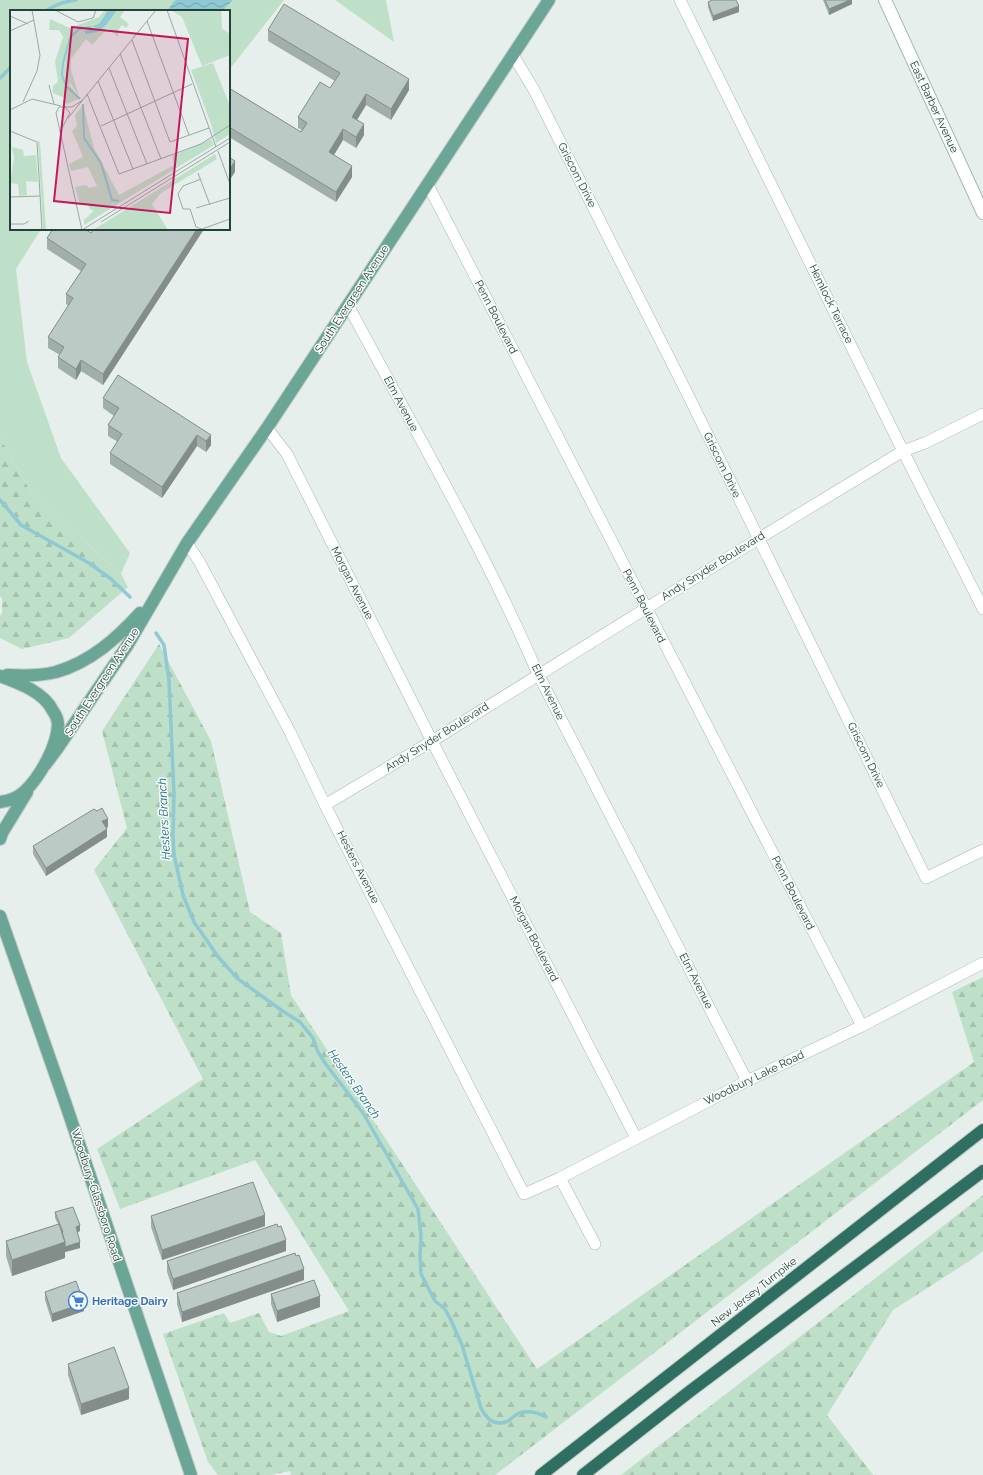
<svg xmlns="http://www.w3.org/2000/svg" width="983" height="1475" viewBox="0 0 983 1475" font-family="Raleway,sans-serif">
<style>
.forest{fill:url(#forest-firs)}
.green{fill:#bfe0c8}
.water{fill:url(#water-waves)}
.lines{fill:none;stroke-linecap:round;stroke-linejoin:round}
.stream{stroke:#8ec9d4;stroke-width:3.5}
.street-casing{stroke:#a8b8b2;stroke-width:12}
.secondary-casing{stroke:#a4bbb3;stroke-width:14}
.primary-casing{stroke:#c2cac8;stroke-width:14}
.highway-casing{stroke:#c2cac8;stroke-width:14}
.street{stroke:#fff;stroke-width:11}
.secondary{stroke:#fff;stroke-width:12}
.primary{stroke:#6aa596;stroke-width:12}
.highway{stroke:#2f6f62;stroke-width:12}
.wall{fill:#a1aea9}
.shaded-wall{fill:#838d89}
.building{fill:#bbcac4;stroke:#838d89}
.labels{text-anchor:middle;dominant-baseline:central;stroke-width:3;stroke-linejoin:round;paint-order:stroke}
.street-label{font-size:11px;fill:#24423a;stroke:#f7fbf9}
.shop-label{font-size:11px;font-weight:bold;fill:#366cbe;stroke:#f7fbf9;text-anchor:start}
.water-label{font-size:12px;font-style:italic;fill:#1c6f80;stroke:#f7fbf9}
.inset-river{fill:none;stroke:#8ec9d4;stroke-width:2}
.inset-road{fill:none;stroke:#98aaa4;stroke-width:1}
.view{fill:#c2185b;fill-opacity:0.15;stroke:#c2185b;stroke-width:2}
.inset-edge{fill:none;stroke:#24423a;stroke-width:2}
</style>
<defs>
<pattern id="forest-firs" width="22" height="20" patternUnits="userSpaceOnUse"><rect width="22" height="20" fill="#bfe0c8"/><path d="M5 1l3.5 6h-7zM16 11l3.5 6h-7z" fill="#a4c1ad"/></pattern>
<pattern id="water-waves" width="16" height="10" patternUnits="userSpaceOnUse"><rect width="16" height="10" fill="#8ec9d4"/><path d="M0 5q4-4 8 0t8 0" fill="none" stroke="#74a5ad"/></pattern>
</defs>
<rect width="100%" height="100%" fill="#e6efeb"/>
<!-- forest -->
<path class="forest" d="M0,438L33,495L121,574L128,587L69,638L22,649L0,638V616L2,613V598L0,596Z
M159,644L211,741L250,912L281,933L291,995L537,1369L974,1062L952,992L983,977V1100L495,1475H291L290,1471L271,1475H218L208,1462L163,1334L224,1313L230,1323L259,1313L269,1332L281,1336L349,1311L255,1160L120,1209L97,1149L203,1079L94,870L127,828L102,731Z
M983,1195V1251L971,1260L893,1310L827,1415L873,1475H621Z"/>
<!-- green -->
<path class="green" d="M0,0H284L229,70V11H11V229H41L16,269L27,362L61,458L130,553L121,574L33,495L0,438Z
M335,0H386L394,42Z"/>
<!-- water -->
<path class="water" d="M177,0H233L222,11H167L174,1Z"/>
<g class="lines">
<!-- stream -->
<path class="stream" d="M46,11C56,4 64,2 76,0
M0,78L11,67
M0,500L21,525L89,563L111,579L130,597
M156,633L164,645L169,681L174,794L173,835L174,855L183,895L194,922L219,958L238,979L284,1012L300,1022L313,1038L318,1052L325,1063L363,1113L418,1209L421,1236L420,1255L421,1274L435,1301L445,1309L450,1318L462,1345L481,1408C486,1418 494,1426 506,1422C511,1420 514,1415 519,1413C529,1410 537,1412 546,1417"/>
<defs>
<path id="street" d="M680,0L903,451L983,609
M513,55L534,90L689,397L926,878L983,850
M428,185L862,1026
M348,305C413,427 483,547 538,674L747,1081
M267,428L287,454L432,741L636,1138
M187,543L199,561L290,732L325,805L524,1194L560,1178L747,1081L862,1026L983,963
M325,805L432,741L758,539L903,451L925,443L983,414
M560,1178L595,1244"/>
<path id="secondary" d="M885,0L983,213"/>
<path id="primary" d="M7,675C24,676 40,676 56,672C91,662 117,638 140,613
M0,676C19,683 44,692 53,711C56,715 58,721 58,725C57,746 40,777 25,791C18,798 9,801 0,802
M45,765L57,749L127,646L187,543L267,428L549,0
M0,839L2,833L27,792
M0,916L65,1102L191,1475"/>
<path id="highway" d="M541,1475L983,1130
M583,1475L689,1392L983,1171"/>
</defs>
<!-- street casing -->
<use href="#street" class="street-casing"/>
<!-- secondary casing -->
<use href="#secondary" class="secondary-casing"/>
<!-- primary casing -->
<use href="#primary" class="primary-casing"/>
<!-- highway casing -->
<use href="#highway" class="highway-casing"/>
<!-- street -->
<use href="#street" class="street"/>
<!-- secondary -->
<use href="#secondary" class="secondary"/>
<!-- primary -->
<use href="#primary" class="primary"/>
<!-- highway -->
<use href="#highway" class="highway"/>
</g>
<!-- wall -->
<path class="wall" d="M823,0H852V4L829,15Z
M708,2L739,12L713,21L708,7Z
M268,30L409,90L391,120L366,105L357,120L364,135L356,148L343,140L334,155L352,177L336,202L229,137V88L301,132L302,130L298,128V117L330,88L335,81L268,41Z
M94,229H204L103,385L81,371L76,380L58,368V357L60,355L48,348V337L69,306L66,304V294L81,271L47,249V238L91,233Z
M103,398L211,435V445L206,452L197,446L162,498L110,464V453L118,442L108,436V425L114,416L103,408Z
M106,827L107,837L46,876L33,854V846L108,827Z
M55,1212L80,1231L77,1232L80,1248L65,1252V1258L12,1276L6,1256V1241L58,1224L55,1218Z
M151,1216L265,1226L162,1260L151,1227Z
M286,1251L173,1290L167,1272V1261Z
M304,1280L182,1322L177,1304V1293Z
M45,1292L84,1311L52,1322L45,1300Z
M271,1294L320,1307L277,1322L271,1304Z
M68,1364L129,1399L81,1415L68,1375Z"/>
<!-- shaded-wall -->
<path class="shaded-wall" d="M850,0H852V4L829,15V9Z
M739,6V12L713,21V16Z
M409,79V90L391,120V109Z
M366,94V105L352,128V117Z
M364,124V135L356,148V137Z
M343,129V140L329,163V152Z
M235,161V172L229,181V170Z
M352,166V177L336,202V192Z
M197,229H204L103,385V374Z
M81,360V371L76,380V369Z
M197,435V446L162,498V487Z
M211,435V445L206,452V441Z
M108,819V827L102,829V821Z
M107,829V837L46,876V868Z
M265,1215V1226L162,1260V1250Z
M80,1225V1231L76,1233V1227Z
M286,1240V1251L173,1290V1279Z
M65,1242H80V1248L65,1252V1258L12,1276V1260Z
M304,1269V1280L182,1322V1312Z
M320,1296V1307L277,1322V1311Z
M84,1303V1311L52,1322V1314Z
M129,1388V1399L81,1415V1404Z"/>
<!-- building -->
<path class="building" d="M712,0H736L739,6L713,16L708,2Z
M825,0H850L829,9Z
M284,4L409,79L391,109L366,94L352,117L364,124L356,137L343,129L329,152L352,166L336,192L229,127V88L301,132L307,123L298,117L320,82L330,88L340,73L268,30Z
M229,157L235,161L229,170Z
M53,229H85L91,233L94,229H197L103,374L81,360L76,369L58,357L64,347L48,337L73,298L66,294L86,264L47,238Z
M118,375L211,435L206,441L197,435L162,487L110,453L122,434L108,425L119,408L103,398Z
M102,808L108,819L102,821L107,829L46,868L33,846L94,809L97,811Z
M253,1182L265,1215L162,1250L151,1216Z
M73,1207L80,1225L76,1227L80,1242L65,1247V1242L62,1232H63L55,1212Z
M59,1224L65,1242L12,1260L6,1241Z
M277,1224L278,1227L281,1226L286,1240L173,1279L167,1261Z
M295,1253L296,1256L299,1255L304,1269L182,1312L177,1293Z
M314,1280L320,1296L277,1311L271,1294Z
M76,1281L84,1303L52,1314L45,1292Z
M114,1347L129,1388L81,1404L68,1364Z"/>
<!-- icons -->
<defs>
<symbol id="supermarket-ring" viewBox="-11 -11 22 22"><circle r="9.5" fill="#f7fbf9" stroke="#3f7fe0" stroke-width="1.5"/><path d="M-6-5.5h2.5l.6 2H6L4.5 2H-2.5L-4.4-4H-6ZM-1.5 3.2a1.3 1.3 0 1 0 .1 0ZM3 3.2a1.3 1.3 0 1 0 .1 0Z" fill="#3f7fe0"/></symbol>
</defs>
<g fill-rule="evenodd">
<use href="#supermarket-ring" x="67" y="1290" width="22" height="22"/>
</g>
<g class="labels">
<!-- street labels -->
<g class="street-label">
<text transform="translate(934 107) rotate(65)">East Barber Avenue</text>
<text transform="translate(577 175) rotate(63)">Griscom Drive</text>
<text transform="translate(352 299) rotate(-57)">South Evergreen Avenue</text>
<text transform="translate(831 304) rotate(64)">Hemlock Terrace</text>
<text transform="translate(496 317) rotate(63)">Penn Boulevard</text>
<text transform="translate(401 404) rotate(62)">Elm Avenue</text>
<text transform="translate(722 465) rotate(64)">Griscom Drive</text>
<text transform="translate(713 566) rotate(-32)">Andy Snyder Boulevard</text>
<text transform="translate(352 583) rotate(63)">Morgan Avenue</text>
<text transform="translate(644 606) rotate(63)">Penn Boulevard</text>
<text transform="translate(102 682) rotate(-57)">South Evergreen Avenue</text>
<text transform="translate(548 692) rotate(64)">Elm Avenue</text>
<text transform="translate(437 737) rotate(-32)">Andy Snyder Boulevard</text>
<text transform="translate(866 755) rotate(64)">Griscom Drive</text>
<text transform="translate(358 867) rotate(63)">Hesters Avenue</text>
<text transform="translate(793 893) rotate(63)">Penn Boulevard</text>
<text transform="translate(534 939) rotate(63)">Morgan Boulevard</text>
<text transform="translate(696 981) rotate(63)">Elm Avenue</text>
<text transform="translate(754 1078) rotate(-26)">Woodbury Lake Road</text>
<text transform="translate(96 1195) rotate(72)">Woodbury-Glassboro Road</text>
<text transform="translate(754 1292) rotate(-38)">New Jersey Turnpike</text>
</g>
<!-- shop labels -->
<g class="shop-label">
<text x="92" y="1301">Heritage Dairy</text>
</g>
<!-- water labels -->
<g class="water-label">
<text transform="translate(164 819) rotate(-93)">Hesters Branch</text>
<text transform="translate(354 1084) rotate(55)">Hesters Branch</text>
</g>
</g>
<!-- overview -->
<g transform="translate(10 10)">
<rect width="220" height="220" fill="#e6efeb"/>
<path d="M161,0H211L212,18L220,24V45L192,56L172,7Z" fill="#bfe0c8"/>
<path d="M53,27L59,37L54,50L60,76L70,88L57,94L53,92L55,88L43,83V76L48,72L45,51ZM73,95L84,138L109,185L164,155L162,146L201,129L204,135L74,215V210L84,201L80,199L78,194L70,195L65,177L76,175L79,178L87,176L78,157L61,161L59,154L73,147L62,121L67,116L65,105ZM220,104V124L206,133L201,114ZM0,131L2,137L13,140L14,146L26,145L28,172L16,171L17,185L9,186L8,174L0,173L4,147ZM28,131L30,132L36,220H33ZM205,144L207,149L151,183L142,194L158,220H83Z" fill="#bfe0c8"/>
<path d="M203,53L220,96V104L201,114L181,60Z" fill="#bfe0c8"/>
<path d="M95,0H115L110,7L119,14L116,18L112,15L108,21V27L98,18L82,35L76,29L61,49V60L69,86L56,67L54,50L59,37L49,20H39L40,9L60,18L89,7Z" fill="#bfe0c8"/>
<path d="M98,0H107L96,15L87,22L76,24L74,21L89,18L82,17L90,13Z" fill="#8ec9d4"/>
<path class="inset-river" d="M70,89L56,76L52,65L53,53L60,28L69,19L81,17M73,94L74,128L91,153L102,190L109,191"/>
<path class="inset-road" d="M45,0L68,12L83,8L86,0M157,0L206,137M0,6L18,14M137,11L179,125M0,21L24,10M122,30L160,132L199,118M110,44L151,149M99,58L137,154M88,71L123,159M39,75L44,94M77,84L109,164L191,134L220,115M13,92L27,61L30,45L22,0M0,100L22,89L51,96M58,108L146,0M91,116L182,74M0,121L27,132L32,220M50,122L60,103L55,97M208,141L220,174M188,163L200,195M191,169L173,176L168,184L173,199H180L186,217L192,219L220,209M0,187L30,186M186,198L220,188M91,212L220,132M0,214H14L19,211M72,220L46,103L49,97H62L73,90M72,220L220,128"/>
<path class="view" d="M62,17L178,29L160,203L44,191Z"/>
<rect width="220" height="220" class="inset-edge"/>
</g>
</svg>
